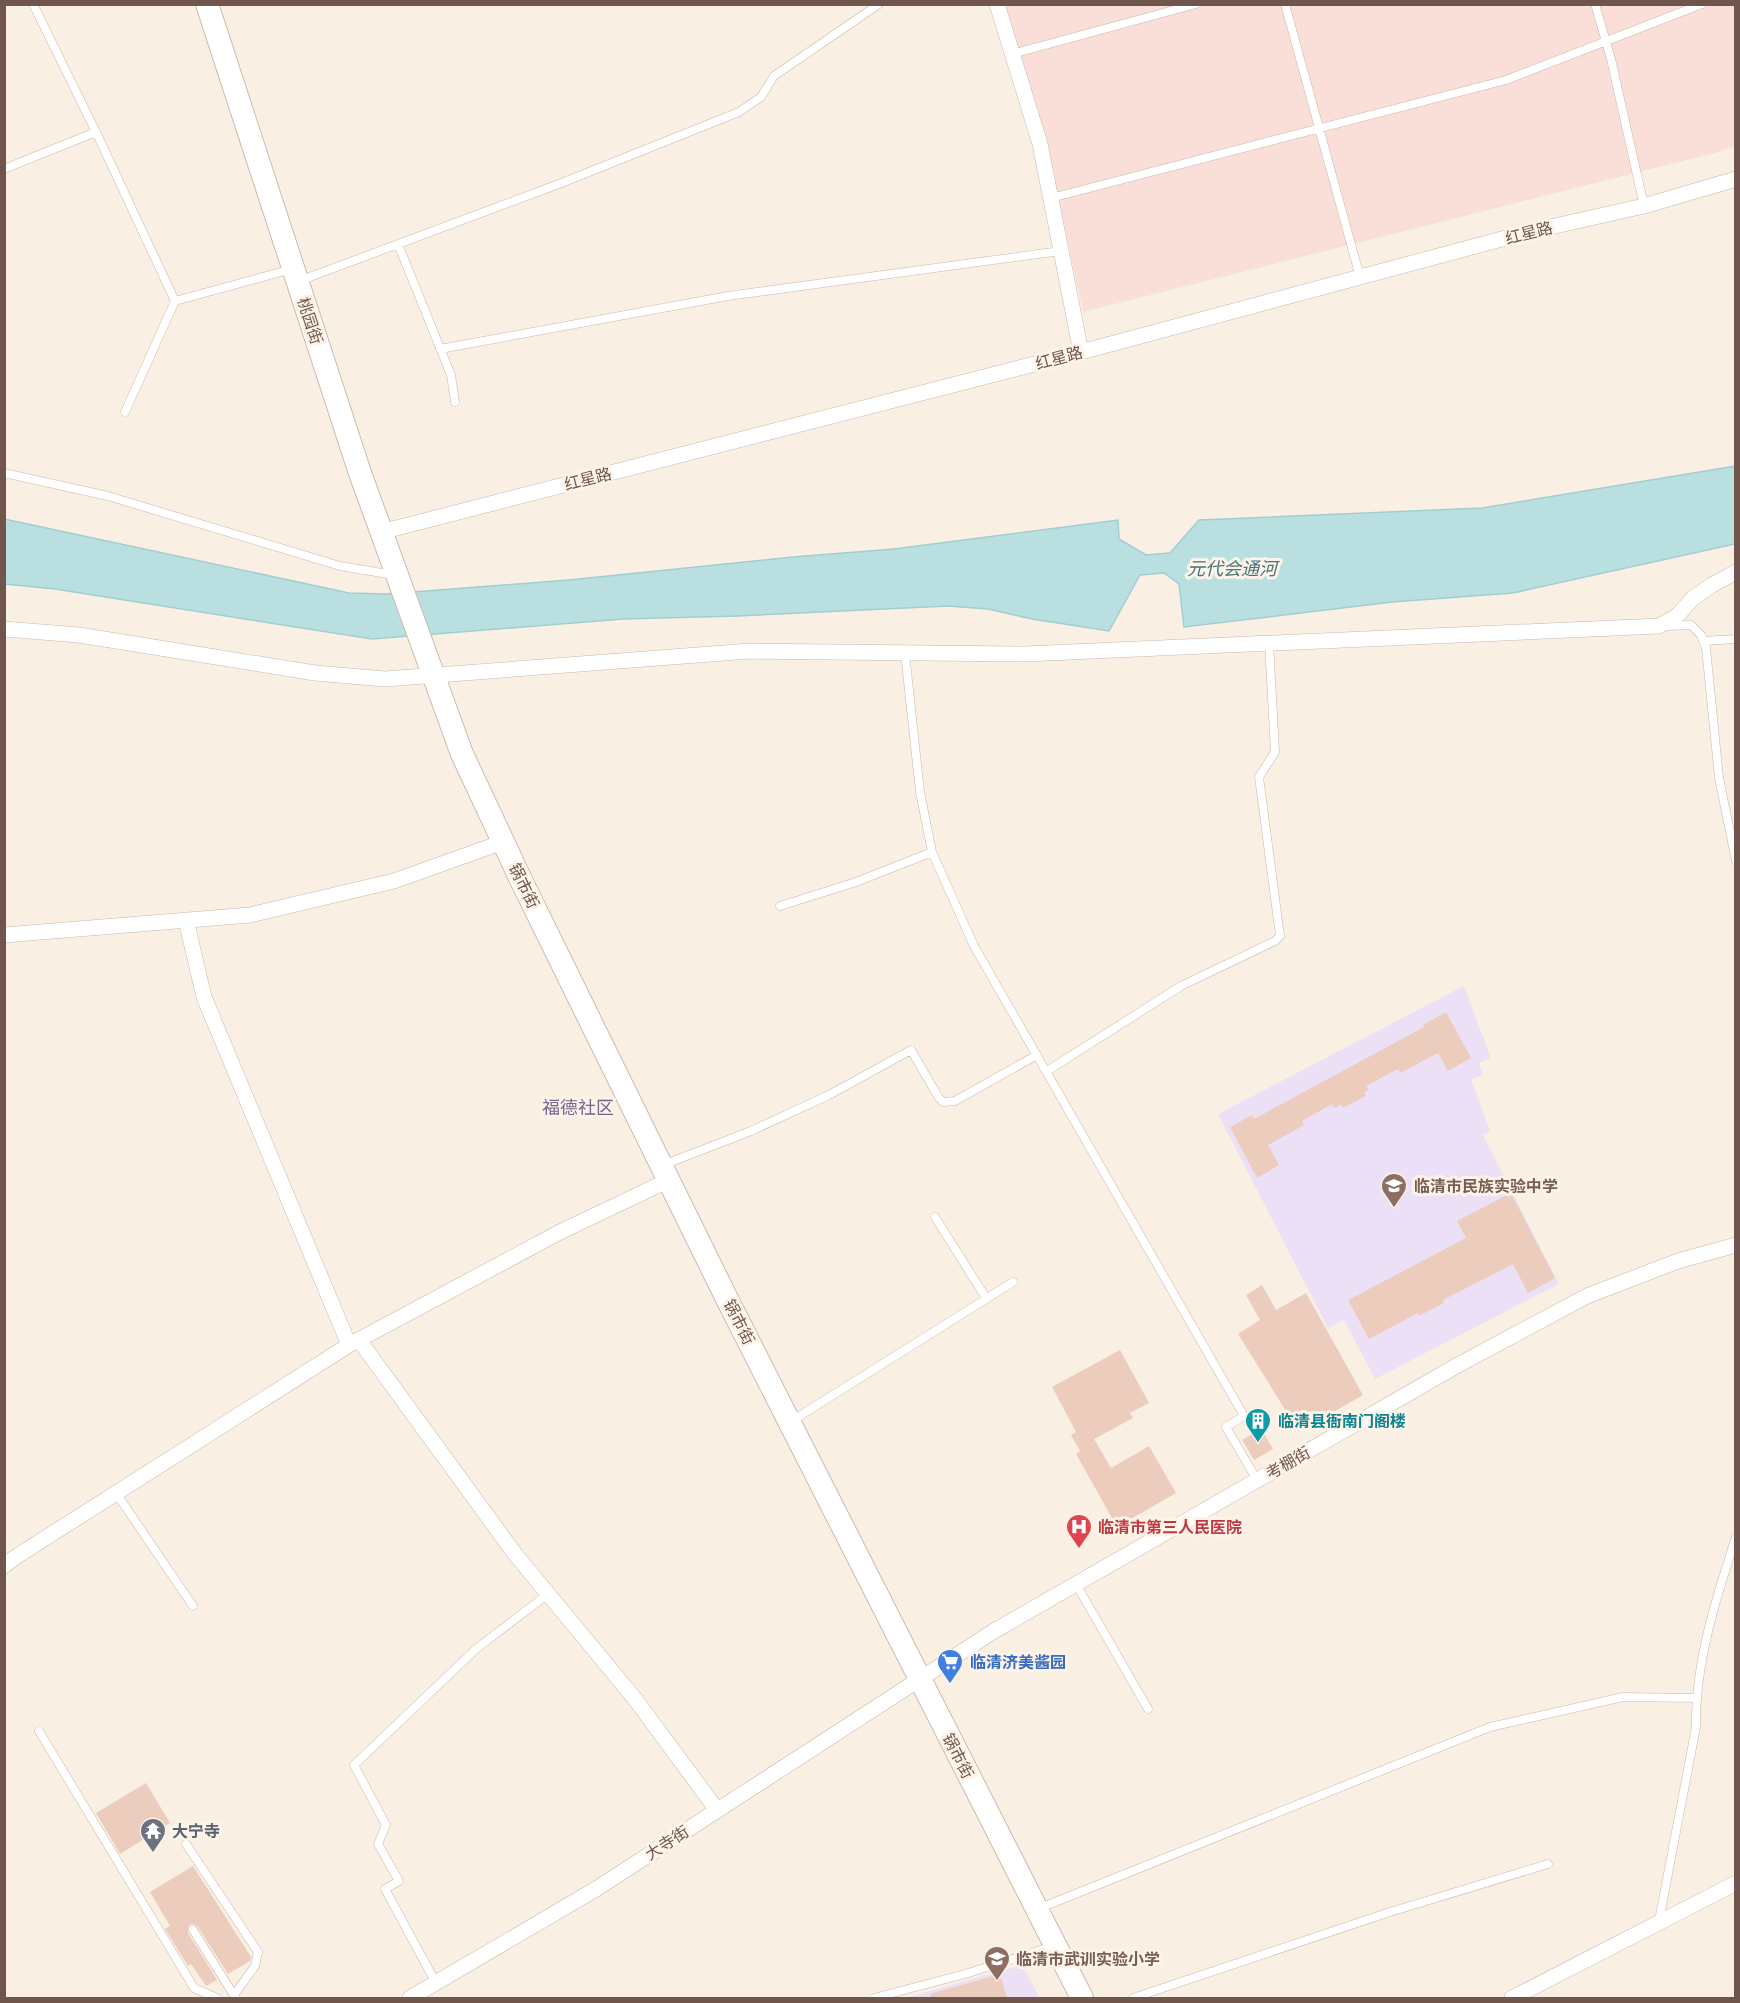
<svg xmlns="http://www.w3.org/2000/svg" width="1740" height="2003" viewBox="0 0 1740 2003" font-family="Rubik,'Noto Sans SC',sans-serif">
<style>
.commercial{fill:#f9dfd8}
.education{fill:#ece0f6}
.water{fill:#badfe1;stroke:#a1ced2;stroke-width:1.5}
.building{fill:#ecccbd}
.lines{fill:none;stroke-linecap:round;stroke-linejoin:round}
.lane-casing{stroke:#c9b6ab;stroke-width:9}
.street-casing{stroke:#c9b6ab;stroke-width:16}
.secondary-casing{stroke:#ceb8ab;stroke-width:24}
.lane{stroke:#fff;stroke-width:8}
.street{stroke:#fff;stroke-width:15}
.secondary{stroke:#fff;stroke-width:22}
.labels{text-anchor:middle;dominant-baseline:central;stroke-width:6;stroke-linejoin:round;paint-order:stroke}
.street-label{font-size:16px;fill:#6f554c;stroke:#fdf3e9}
.education-label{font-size:16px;font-weight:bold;fill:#785e54;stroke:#fdf3e9;text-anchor:start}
.culture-label{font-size:16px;font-weight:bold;fill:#0d838f;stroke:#fdf3e9;text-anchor:start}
.health-label{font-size:16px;font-weight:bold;fill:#be3a42;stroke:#fdf3e9;text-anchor:start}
.shop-label{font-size:16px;font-weight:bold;fill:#366cbe;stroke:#fdf3e9;text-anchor:start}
.worship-label{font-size:16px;font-weight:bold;fill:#5b616d;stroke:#fdf3e9;text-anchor:start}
.water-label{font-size:18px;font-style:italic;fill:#44767a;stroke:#fdf3e9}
.neighbourhood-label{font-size:18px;fill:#7a648c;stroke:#fdf3e9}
</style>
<rect width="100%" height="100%" fill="#faefe3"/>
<!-- commercial -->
<path class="commercial" d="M1004,5H1735V146L1715,153L1083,312L1052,169Z"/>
<!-- education -->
<path class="education" d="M1464,986L1491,1058L1479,1063L1483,1075L1471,1079L1490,1131L1483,1135L1559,1284L1375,1379L1344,1320L1328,1328L1218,1114Z
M1022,1965L1040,1998H905Z"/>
<!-- water -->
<path class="water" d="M1736,466L1735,544L1513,593L1392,602L1184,627L1179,584L1164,573L1140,575L1109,631L1032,619L988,609L948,606L737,616L623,619L372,639L55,589L5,584L4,519L349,593L387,594L569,580L793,557L894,549L1118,520L1119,539L1146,555L1170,553L1199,520L1482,508Z"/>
<!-- building -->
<path class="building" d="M1446,1012L1471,1058L1448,1071L1438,1053L1400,1073L1398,1069L1366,1086L1369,1090L1364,1092L1366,1096L1343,1108L1341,1105L1334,1108L1332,1104L1302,1121L1304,1125L1268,1145L1279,1165L1257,1178L1230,1127L1252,1115L1254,1119L1424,1027L1423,1025Z
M1511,1193L1555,1278L1528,1293L1513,1264L1443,1300L1444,1303L1419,1316L1418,1313L1369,1339L1348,1300L1466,1238L1457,1221Z
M1262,1285L1276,1310L1306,1293L1363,1395L1299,1432L1238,1334L1260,1320L1246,1295Z
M1120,1350L1149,1403L1130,1413L1133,1418L1094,1439L1111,1468L1149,1446L1176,1493L1117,1527L1076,1454L1080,1451L1071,1435L1076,1432L1052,1387Z
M1261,1429L1273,1449L1254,1460L1242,1440Z
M146,1783L170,1823L120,1854L96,1813Z
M193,1866L251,1957L250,1961L228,1974L198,1927L193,1924L189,1925L188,1933L217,1980L206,1986L191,1964L188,1966L165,1929L170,1926L150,1892Z
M1000,1974L1007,1998H931L930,1994Z"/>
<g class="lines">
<defs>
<path id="lane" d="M33,4L96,132L175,301L125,412
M1285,4L1360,277
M1595,4L1611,59L1644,206
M1012,54L1196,4
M4,169L96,132
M1051,198L1506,80L1702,4
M398,244L451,375L455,402
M299,281L559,184L739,112L761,97L774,76L879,4
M175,301L292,269
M440,349L728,296L1061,251
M4,473L108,496L340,566L394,575
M1667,626L1691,625L1701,635L1706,648L1719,778L1736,861
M1703,641L1736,639
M905,653L920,792L932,852L974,946L1244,1416L1226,1427L1257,1480
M780,906L856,882L932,852
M1047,1071L1181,986L1275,941L1280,936L1259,777L1275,752L1269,643
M663,1165L751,1131L829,1095L911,1050L939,1098L943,1102L955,1101L1037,1055
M935,1217L986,1298
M790,1422L1013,1282
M116,1493L193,1606
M1076,1584L1148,1709
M39,1731L194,1988L217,1998
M186,1844L258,1952L255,1966L234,1995
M1038,1909L1490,1727L1623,1697L1696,1698
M1659,1921L1696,1727C1695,1663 1716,1598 1736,1537
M193,1930L235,1997
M436,1983L385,1889L399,1881L378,1844L386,1825L354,1765L476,1649L548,1594
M874,1998L965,1974L1054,1946
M1133,1998L1390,1912L1548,1864"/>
<path id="street" d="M997,4L1040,144L1081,352
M381,532L1081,352L1528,232L1644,206L1736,179
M4,629L79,635L315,673L385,679L750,651L1025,654L1659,626L1677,616L1693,598L1712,585L1736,572
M186,920L204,997L349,1345
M4,935L250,915L394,881L503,842
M359,1340L515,1554L635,1699L717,1810
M4,1566L14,1558L349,1345L560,1232L669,1180
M410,1998L596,1889L994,1631L1458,1365L1587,1296L1678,1261L1736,1245
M1512,1998L1736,1883"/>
<path id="secondary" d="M207,4L360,473L462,754L521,880L727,1299L1082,1998"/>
</defs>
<!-- lane casing -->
<use href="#lane" class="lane-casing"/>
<!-- street casing -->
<use href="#street" class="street-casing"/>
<!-- secondary casing -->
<use href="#secondary" class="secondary-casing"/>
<!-- lane -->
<use href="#lane" class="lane"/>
<!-- street -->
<use href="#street" class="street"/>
<!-- secondary -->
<use href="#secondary" class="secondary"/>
</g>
<!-- icons -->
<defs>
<symbol id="school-pin" viewBox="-11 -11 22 30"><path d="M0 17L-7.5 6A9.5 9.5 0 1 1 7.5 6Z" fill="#8d6e63" stroke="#fdf3e9"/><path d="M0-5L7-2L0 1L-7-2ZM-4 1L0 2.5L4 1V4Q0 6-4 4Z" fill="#fff"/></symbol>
<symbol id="building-pin" viewBox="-11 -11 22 30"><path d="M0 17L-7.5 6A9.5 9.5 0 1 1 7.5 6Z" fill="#0f9aa8" stroke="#fdf3e9"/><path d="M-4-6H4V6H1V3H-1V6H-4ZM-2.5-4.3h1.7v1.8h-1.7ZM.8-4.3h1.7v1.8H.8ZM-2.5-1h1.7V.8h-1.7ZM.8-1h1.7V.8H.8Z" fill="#fff"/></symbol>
<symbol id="hospital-pin" viewBox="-11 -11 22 30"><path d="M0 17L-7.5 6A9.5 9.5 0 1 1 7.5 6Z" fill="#e0444e" stroke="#fdf3e9"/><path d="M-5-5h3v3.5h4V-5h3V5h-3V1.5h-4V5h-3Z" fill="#fff"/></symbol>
<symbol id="supermarket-pin" viewBox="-11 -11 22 30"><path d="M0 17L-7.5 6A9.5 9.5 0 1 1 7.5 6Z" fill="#3f7fe0" stroke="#fdf3e9"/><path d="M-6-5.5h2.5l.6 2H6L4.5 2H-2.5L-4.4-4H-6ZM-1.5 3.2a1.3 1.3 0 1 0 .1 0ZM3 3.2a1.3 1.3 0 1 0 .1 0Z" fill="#fff"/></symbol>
<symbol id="temple-pin" viewBox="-11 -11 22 30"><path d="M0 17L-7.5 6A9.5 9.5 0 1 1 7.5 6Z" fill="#6b7280" stroke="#fdf3e9"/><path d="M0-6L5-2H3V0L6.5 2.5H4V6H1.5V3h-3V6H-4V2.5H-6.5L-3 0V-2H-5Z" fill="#fff"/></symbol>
</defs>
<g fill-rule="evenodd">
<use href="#school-pin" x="1379" y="1171" width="30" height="40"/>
<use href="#building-pin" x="1243" y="1406" width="30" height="40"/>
<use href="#hospital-pin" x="1064" y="1512" width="30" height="40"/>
<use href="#supermarket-pin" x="935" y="1647" width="30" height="40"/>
<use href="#temple-pin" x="138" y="1816" width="30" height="40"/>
<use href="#school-pin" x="982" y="1944" width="30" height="40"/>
</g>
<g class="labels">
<!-- street labels -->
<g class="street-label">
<text transform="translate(1529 233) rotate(-14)">红星路</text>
<text transform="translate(310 321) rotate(72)">桃园街</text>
<text transform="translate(1059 358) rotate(-15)">红星路</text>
<text transform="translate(588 479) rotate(-14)">红星路</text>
<text transform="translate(524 886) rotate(64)">锅市街</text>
<text transform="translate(739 1322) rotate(63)">锅市街</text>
<text transform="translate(1288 1463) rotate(-30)">考棚街</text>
<text transform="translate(958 1756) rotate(63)">锅市街</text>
<text transform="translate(667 1843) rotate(-33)">大寺街</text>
</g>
<!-- education labels -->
<g class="education-label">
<text x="1414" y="1186">临清市民族实验中学</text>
<text x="1016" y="1959">临清市武训实验小学</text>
</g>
<!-- culture labels -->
<g class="culture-label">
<text x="1278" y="1421">临清县衙南门阁楼</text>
</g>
<!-- health labels -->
<g class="health-label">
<text x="1098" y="1527">临清市第三人民医院</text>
</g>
<!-- shop labels -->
<g class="shop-label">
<text x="970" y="1662">临清济美酱园</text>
</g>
<!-- worship labels -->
<g class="worship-label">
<text x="172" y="1831">大宁寺</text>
</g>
<!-- water labels -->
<g class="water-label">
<text x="1232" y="569">元代会通河</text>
</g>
<!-- neighbourhood labels -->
<g class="neighbourhood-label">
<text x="578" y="1108">福德社区</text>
</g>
</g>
<!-- border -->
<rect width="1740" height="2003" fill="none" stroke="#6f554c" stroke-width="12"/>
</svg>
